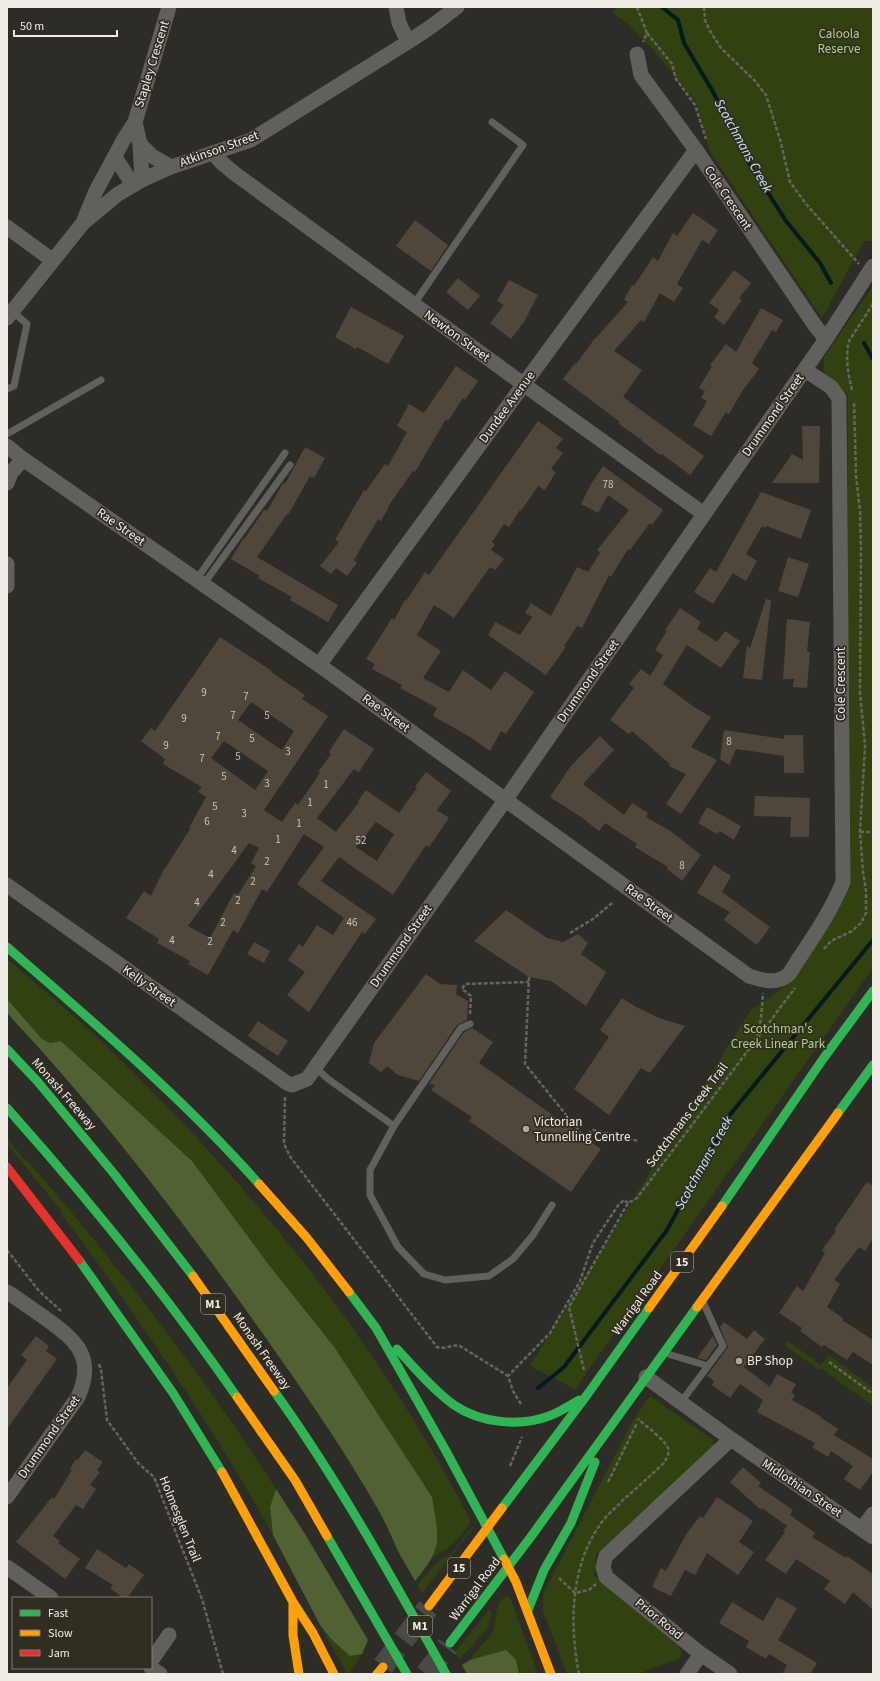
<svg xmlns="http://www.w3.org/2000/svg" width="880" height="1681" viewBox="0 0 880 1681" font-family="'Source Sans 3',sans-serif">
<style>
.green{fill:#314210}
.forest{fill:#506231}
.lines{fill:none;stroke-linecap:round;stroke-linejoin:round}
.stream{stroke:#05191f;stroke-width:4}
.building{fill:#50473c;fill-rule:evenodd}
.highway-tunnel{stroke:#4b4943;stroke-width:22;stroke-dasharray:22 11;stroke-linecap:butt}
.path{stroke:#666460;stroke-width:2.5;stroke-dasharray:4 2;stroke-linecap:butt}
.lane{stroke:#62605c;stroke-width:7}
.street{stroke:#62605c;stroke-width:15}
.fast{stroke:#30b455;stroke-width:9}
.slow{stroke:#ff9f0a;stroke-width:9}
.jam{stroke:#e5322d;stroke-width:9}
.poi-dot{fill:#aca9a3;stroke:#322d22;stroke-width:1.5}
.labels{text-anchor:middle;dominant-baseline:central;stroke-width:3.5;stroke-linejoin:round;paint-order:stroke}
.number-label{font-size:11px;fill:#c8c3bc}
.shield{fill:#322d22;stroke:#b7b3ab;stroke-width:1}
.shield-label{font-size:12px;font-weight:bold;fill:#f0ece6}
.park-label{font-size:13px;fill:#b0d27f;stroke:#322d22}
.street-label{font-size:13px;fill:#f0ece6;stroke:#322d22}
.poi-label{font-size:13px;fill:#f0ece6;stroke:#322d22;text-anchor:start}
.water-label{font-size:14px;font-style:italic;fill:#c2e9f8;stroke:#322d22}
</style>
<rect width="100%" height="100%" fill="#2e2c26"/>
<!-- green -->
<path class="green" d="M616,7H873V241H864L822,318L710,152L696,102L655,52L628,24L613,13Z
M873,286V968L575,1389L530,1366L750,1011L789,983L846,893L848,394L824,374V357Z
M7,959C37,985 69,1011 99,1039C247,1180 376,1338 471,1521C461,1537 449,1550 431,1558L437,1546L436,1526L432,1497L335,1348L269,1265L192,1161L61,1041L50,1043L42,1039L7,999Z
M7,1139L27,1162L28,1161C84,1226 138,1293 189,1362C219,1403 248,1446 276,1489L270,1507L273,1535C211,1423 137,1316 61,1213L62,1212L7,1144Z
M788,1341L821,1365L829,1355L873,1388V1406L822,1369H818L785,1346Z
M650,1396L713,1440V1446L596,1555L594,1575L678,1645L682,1651L680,1658L638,1674H567L543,1611V1594L633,1420Z
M473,1526V1528L422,1593L417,1585L439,1561L451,1554Z
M508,1596L511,1600L538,1674H519L516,1660L506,1651L470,1660C475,1649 491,1639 494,1628C497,1617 494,1600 508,1596Z
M489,1610L491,1612L488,1628L459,1660L455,1652Z
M320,1625L332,1640L350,1656L362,1654L349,1674H347Z"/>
<!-- forest -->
<path class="forest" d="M7,999L42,1039L50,1043L61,1041L192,1161L269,1265L335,1348L432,1497C434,1511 440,1534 436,1547C433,1559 423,1571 415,1581C410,1571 403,1561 398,1551C392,1538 387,1525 380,1513C343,1447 299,1385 256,1324C179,1216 98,1110 7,1013Z
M276,1489L305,1534L368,1640L362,1654L350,1656L332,1640L320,1625L273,1535L270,1507Z
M506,1650L516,1660L519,1674H467L462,1665L470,1660Z"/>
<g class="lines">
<!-- stream -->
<path class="stream" d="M662,7L678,20L684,43L712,90L749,163L786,221L820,263L831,283
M864,343L873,359
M538,1388L564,1367L667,1230L728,1117L873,940"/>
</g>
<!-- building -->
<path class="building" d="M693,213L718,230L709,244L702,240L677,284L683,288L674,302L660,293L644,322L641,320L614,351L642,370L623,397L704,456L690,475L662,454L660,455L642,441V440L619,424L620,422L563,379L575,363L576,364L595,338H596L628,302L624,300L632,285L634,286L653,257L658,261L673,233L677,236Z
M415,220L448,245L431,271L396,246Z
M734,270L751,283L739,298L742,300L724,325L714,317L719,310L709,303Z
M458,278L480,296L468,310L446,292Z
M509,280L538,295L524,322L511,339L490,323L504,305L497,301Z
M351,307L404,336L388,364L357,347L356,349L335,337Z
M761,308L783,320L776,332L772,330L752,363L759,369L743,390L729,414L726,412L711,436L693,425L707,401L701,398L705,391L699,388L712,366L710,365L726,344L736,352Z
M456,366L478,381L465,400L463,398L448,421L446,419L415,472L413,471L389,505H390L381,521L378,519L354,560L357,563L347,576L336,568L331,574L320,566L339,542L335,540L364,490L366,491L385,464L388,466L407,432L397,426L409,404L424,413Z
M538,421L563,439L556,448L563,453L551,469L556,472L545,490L538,486L521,511L520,510L509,527L504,524L492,542L495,544L491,550L504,559L495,570L490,567L454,618L434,605L417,635L441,651L423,678L449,692L463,670L491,690L505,671L534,692L506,734L501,731L490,751L470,737L433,716L437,708L400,688L402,685L372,669L375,664L366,659L392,618L394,620L405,600L406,601L425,572L429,575Z
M802,426H820L819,483H772L792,454L803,460Z
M305,447L325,458L314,478L310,476L288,515L287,514L257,557L338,605L328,622L290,600L292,597L258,578L260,576L231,559L243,539L245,538L264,510L267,511L282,485L283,483L285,484Z
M603,466L663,510L652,525L650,523L630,550L628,549L611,577L609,575L582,628L577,626L564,646L566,647L546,675L488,635L495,622L520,635L532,617L525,613L531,603L551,616L577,567L588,572L600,553L597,550L629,510L608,495L598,513L581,504L591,484Z
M761,492L811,510L801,539L766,526L765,528L762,526L746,554L757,561L746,581L733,573L713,604L694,592L710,568L716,572Z
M788,557L809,564L798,597L778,591Z
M766,599L771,600L762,680L743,678L747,646L750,648Z
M680,608L701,622L697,629L717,642L725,631L740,641L721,668L687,645L663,684L694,707L711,717L691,747L717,760L681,814L666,804L686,774L669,766L670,764L632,731L629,734L610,720L634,688L629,684L641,669L650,676L663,655L655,650L667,631L665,630Z
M787,619L810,622L807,652H810L807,688L793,687L794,679H783Z
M220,637L272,671L271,672L305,695L302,699L328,716L264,810L282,822L295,803L298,805L320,773L318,772L331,754L329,752L344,729L374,749L359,772L354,769L317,818L336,832L359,802L358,801L366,790L399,813L417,788L415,787L426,772L451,791L437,810L449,818L429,847L426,845L393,895L339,857L321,881L376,919L365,934L362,932L309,1012L287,995L305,972L288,960L299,944L303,947L317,925L333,935L344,918L297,884L324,847L304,834L267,892L262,889L238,933L233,930L208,975L188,964L190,961L157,943L159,939L126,918L144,891L151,896L165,867H166L190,829L189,828L206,797L198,792L202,787L163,764L165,759L141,741L151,728L155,731ZM251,702L294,731L282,750L238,720ZM224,741L268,771L255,790L211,758ZM376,822L394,834L377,861L356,847ZM249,843L259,848L251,863L256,866L238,895L234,893L210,938L188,926Z
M724,730L784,739V735H803L804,773H784V756L736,749L729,765L720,759Z
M600,736L614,750L583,784L624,815L632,803L648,813L646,817L672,832L701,855L682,881L667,869L668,867L635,847L637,844L605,823L599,831L586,821H587L550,797L571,766Z
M755,796L810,798L809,837H790L791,817L754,816Z
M707,807L741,826L734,840L720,831L717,834L698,823Z
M714,865L731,876L722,892L770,927L757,945L724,920L730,912L697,893Z
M506,910L547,938L563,942L578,934L588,943L581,954L606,972L586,1006L551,981L529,977L474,941Z
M254,942L270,951L264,963L247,954Z
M426,974L440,984L457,985L456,994L468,1001L467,1020L457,1025L419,1081L398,1075L387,1066L381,1072L369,1063L374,1043Z
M622,998L636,1007L659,1018L685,1026L650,1073L641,1068L609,1115L574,1089L609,1037L600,1030Z
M258,1021L288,1041L278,1056L248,1036Z
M472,1028L493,1042L479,1063L601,1149L571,1192L469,1121L472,1117L431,1090L435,1085L429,1084L464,1032Z
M867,1182L873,1186V1238L865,1251L859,1247L834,1280L840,1284L827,1307L843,1318L842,1320L873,1340V1365L853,1352L847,1360L824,1345L822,1347L800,1331L802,1328L779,1313L797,1286L803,1291L825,1253L822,1250L836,1231L834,1230Z
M724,1322L747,1339L754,1330L765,1339L744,1367L770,1387L777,1374L796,1384L791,1393L795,1395L792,1400L820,1416V1417L838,1429L834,1435L873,1459V1472L860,1490L844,1479L853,1466L831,1451L828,1457L812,1447L815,1443L757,1412L763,1400L740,1384L730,1398L712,1385L714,1381L707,1376L728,1347L720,1327Z
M36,1336L49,1346L46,1351L57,1359L7,1429V1388L27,1360L21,1355Z
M713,1336L717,1345L706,1360L697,1358Z
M85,1450L103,1462L97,1470L100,1472L90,1485L96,1489L83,1509L76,1505L53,1536L60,1541L58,1543L80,1559L65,1579L16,1542L52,1497L54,1499L72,1470L70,1469L76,1459L78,1460Z
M743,1467L761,1483L758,1486L793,1510L790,1515L815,1533L812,1537L846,1558L847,1556L873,1574V1610L853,1592L845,1604L824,1589L830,1581L796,1559L786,1574L765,1560L785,1532L783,1531L787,1526L762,1508L761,1510L730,1482Z
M717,1497L753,1521L739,1542L754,1552L738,1575L707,1553L695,1575L685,1570L671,1596L652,1587L661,1568L666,1571L687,1533L700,1516L703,1518Z
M97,1549L126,1568L129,1564L144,1575L127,1598H123L110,1588L113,1585L85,1568Z
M777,1597L797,1608L778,1640L817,1663L810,1674H782L787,1665L769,1654L766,1659L746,1647L749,1641L719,1623L732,1602L763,1621Z"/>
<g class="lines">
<!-- highway-tunnel -->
<path class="highway-tunnel" d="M383,1666L428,1608
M426,1674L448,1646"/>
<!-- path -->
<path class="path" d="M637,7L647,33L643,42
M704,7L705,20L710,31L721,48L755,81L766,95L781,143L790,182L806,204L859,264
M647,33L672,64L676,79L695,105L706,139
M852,390C848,374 845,357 849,341L873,304
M860,832H873
M570,933L593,919L612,903
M824,949L831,941L852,931L861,923L866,913V891L863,872L860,832L865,746L860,692L861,550L860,511L856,476L854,401
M529,977L525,1064L584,1137L593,1130L638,1141
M470,1014L471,996L462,989L465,984L529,982
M755,1041L761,1019L763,993
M285,1097L284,1144L291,1158L437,1347C444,1350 452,1344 460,1346L508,1376
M7,1250L39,1291L61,1311
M829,1362L873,1394
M99,1364L101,1370L107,1420L139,1464L154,1477L202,1599L223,1674
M584,1370L569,1307L628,1203L637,1198L795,988
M521,1404L513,1391L508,1376L550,1333L580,1281L593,1243L619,1204L624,1200L628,1203
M510,1466L522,1437
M608,1482L637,1423
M559,1578L575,1593L589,1590L596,1584
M579,1674C569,1622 570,1560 606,1517C611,1511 618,1506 623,1500C637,1488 650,1476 664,1463C666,1459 670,1454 668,1448C664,1439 646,1426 638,1419"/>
<!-- lane -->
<path class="lane" d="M414,304L523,145L492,122
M7,389L14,386L27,324L13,312
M7,434L101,380
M196,580L285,453
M203,585L290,465
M470,1024L461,1028L394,1126L370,1170V1195L398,1247L424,1274L445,1280L489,1276L513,1259L533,1235L552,1205
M315,1067L328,1079L394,1126
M668,1354L708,1366
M681,1402L723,1346L704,1304"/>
<!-- street -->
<path class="street" d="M396,7L399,23L408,42
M637,54L641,75L696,150L816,327L826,339
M135,122L140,144L142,180
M140,144L152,156L171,167
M214,154L221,162L234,173L523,384L704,514
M115,157L133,185
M84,220L96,191L124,139L135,122L169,7
M7,227L52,260
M7,318L83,223L118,194L142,180L171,167L251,140L408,42L432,26L457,7
M7,446L23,459L319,665L749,976C762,980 776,985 788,975C792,971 796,962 800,957C816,933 832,909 843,882L839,398L831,387L805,370
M7,483L11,473L23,459
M7,564V586
M319,665L532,373L696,150
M7,885L287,1083L292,1085L307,1079L506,799L826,339L873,266
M7,1292C20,1300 32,1309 45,1318C76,1340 96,1357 78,1397L7,1497
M646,1377L731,1439
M862,1529L873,1514
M7,1567L51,1598
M151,1661L169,1635
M151,1668L160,1674
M687,1674L701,1654
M730,1674L701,1654L606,1577L603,1567L606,1556L731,1439L873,1537"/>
<!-- fast -->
<path class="fast" d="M7,947C94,1023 183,1098 259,1184
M7,1049L38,1082L115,1175L193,1276
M7,1108C89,1200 167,1296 237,1397
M838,1113L873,1065
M722,1206L823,1059L873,991
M79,1260L173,1393L222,1472
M349,1292L376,1328L446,1451L504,1559
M397,1349C415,1368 432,1389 454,1405C480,1423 520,1427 549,1416C560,1412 569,1406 579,1400
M274,1391C338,1480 392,1578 446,1674
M502,1508L587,1395L649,1308
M327,1536L407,1674
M528,1610L544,1570L571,1523L595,1462
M450,1643L530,1538L697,1307"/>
<!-- slow -->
<path class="slow" d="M259,1184L307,1238L349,1292
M193,1276L274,1391
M697,1307L838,1113
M649,1308L722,1206
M237,1397L295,1480L327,1536
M222,1472L293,1602L313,1633L334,1674
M504,1559L516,1582L551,1674
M293,1602V1635L299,1674
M429,1606L502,1508
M377,1674L383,1667"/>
<!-- jam -->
<path class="jam" d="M7,1167L79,1260"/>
</g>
<!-- markers -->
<g class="poi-dot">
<circle cx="526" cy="1129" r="4"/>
<circle cx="739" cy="1361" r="4"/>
</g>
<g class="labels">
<!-- number labels -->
<g class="number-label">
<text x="608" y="484">78</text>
<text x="204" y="692">9</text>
<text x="246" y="696">7</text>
<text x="233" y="715">7</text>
<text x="267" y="715">5</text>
<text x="184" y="718">9</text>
<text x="218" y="736">7</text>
<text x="252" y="738">5</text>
<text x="729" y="741">8</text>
<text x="166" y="745">9</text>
<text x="288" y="751">3</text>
<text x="238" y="756">5</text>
<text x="202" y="758">7</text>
<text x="224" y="776">5</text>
<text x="267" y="783">3</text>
<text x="326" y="784">1</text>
<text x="310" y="802">1</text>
<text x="215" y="806">5</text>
<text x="244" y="813">3</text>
<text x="207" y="821">6</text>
<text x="299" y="823">1</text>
<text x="278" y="839">1</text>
<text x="361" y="840">52</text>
<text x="234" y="850">4</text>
<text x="267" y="861">2</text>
<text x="682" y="865">8</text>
<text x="211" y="874">4</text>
<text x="253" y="881">2</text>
<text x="238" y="900">2</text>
<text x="197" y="902">4</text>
<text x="223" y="922">2</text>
<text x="352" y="922">46</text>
<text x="172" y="940">4</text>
<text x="210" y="941">2</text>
</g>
<!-- shield labels -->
<g class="shield">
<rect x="671" y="1252" width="22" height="20" rx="3"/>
<rect x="201" y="1294" width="24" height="20" rx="3"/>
<rect x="448" y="1558" width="22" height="20" rx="3"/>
<rect x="408" y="1616" width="24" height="20" rx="3"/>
</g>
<g class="shield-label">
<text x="682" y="1262">15</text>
<text x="213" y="1304">M1</text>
<text x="459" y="1568">15</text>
<text x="420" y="1626">M1</text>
</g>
<!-- park labels -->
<g class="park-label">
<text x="839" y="34">Caloola<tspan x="839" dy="15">Reserve</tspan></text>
<text x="778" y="1029">Scotchman's<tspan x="778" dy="15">Creek Linear Park</tspan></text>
</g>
<!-- street labels -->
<g class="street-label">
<text transform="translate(152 64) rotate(-73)">Stapley Crescent</text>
<text transform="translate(219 149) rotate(-20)">Atkinson Street</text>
<text transform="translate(728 198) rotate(56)">Cole Crescent</text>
<text transform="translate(457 336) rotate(36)">Newton Street</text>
<text transform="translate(507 407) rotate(-54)">Dundee Avenue</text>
<text transform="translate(773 415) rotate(-55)">Drummond Street</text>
<text transform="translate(121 527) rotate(35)">Rae Street</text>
<text transform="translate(588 681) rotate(-55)">Drummond Street</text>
<text transform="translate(841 684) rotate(-90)">Cole Crescent</text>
<text transform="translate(386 713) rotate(36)">Rae Street</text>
<text transform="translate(649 903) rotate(36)">Rae Street</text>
<text transform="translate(401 946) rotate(-55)">Drummond Street</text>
<text transform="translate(149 986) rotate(35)">Kelly Street</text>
<text transform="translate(64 1094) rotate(49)">Monash Freeway</text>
<text transform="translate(687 1115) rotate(-53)">Scotchmans Creek Trail</text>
<text transform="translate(637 1303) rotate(-54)">Warrigal Road</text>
<text transform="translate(262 1351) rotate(55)">Monash Freeway</text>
<text transform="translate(49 1437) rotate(-55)">Drummond Street</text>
<text transform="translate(802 1488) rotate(34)">Midlothian Street</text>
<text transform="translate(180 1519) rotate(68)">Holmesglen Trail</text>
<text transform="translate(475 1589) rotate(-53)">Warrigal Road</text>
<text transform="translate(659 1619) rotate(39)">Prior Road</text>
</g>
<!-- poi labels -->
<g class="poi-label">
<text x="534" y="1122">Victorian<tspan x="534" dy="15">Tunnelling Centre</tspan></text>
<text x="747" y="1361">BP Shop</text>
</g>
<!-- water labels -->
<g class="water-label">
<text transform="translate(743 146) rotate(61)">Scotchmans Creek</text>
<text transform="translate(704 1163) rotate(-61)">Scotchmans Creek</text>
</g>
</g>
<!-- border -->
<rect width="880" height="1681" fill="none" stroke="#f0ece6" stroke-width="16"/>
<!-- legend -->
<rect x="12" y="1597" width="140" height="72" fill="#322d22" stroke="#7e7970"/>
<rect x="20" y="1610" width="20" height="6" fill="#30b455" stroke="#7e7970"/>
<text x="48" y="1617" font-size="12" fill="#f0ece6">Fast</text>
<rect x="20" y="1630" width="20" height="6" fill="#ff9f0a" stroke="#7e7970"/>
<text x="48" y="1637" font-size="12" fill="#f0ece6">Slow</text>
<rect x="20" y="1650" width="20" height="6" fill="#e5322d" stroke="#7e7970"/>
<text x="48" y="1657" font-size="12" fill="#f0ece6">Jam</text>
<!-- scale -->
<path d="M14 30v6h103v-6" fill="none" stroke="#f0ece6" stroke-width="2"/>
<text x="20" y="30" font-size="12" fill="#f0ece6" stroke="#322d22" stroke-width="3" paint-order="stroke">50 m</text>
</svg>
